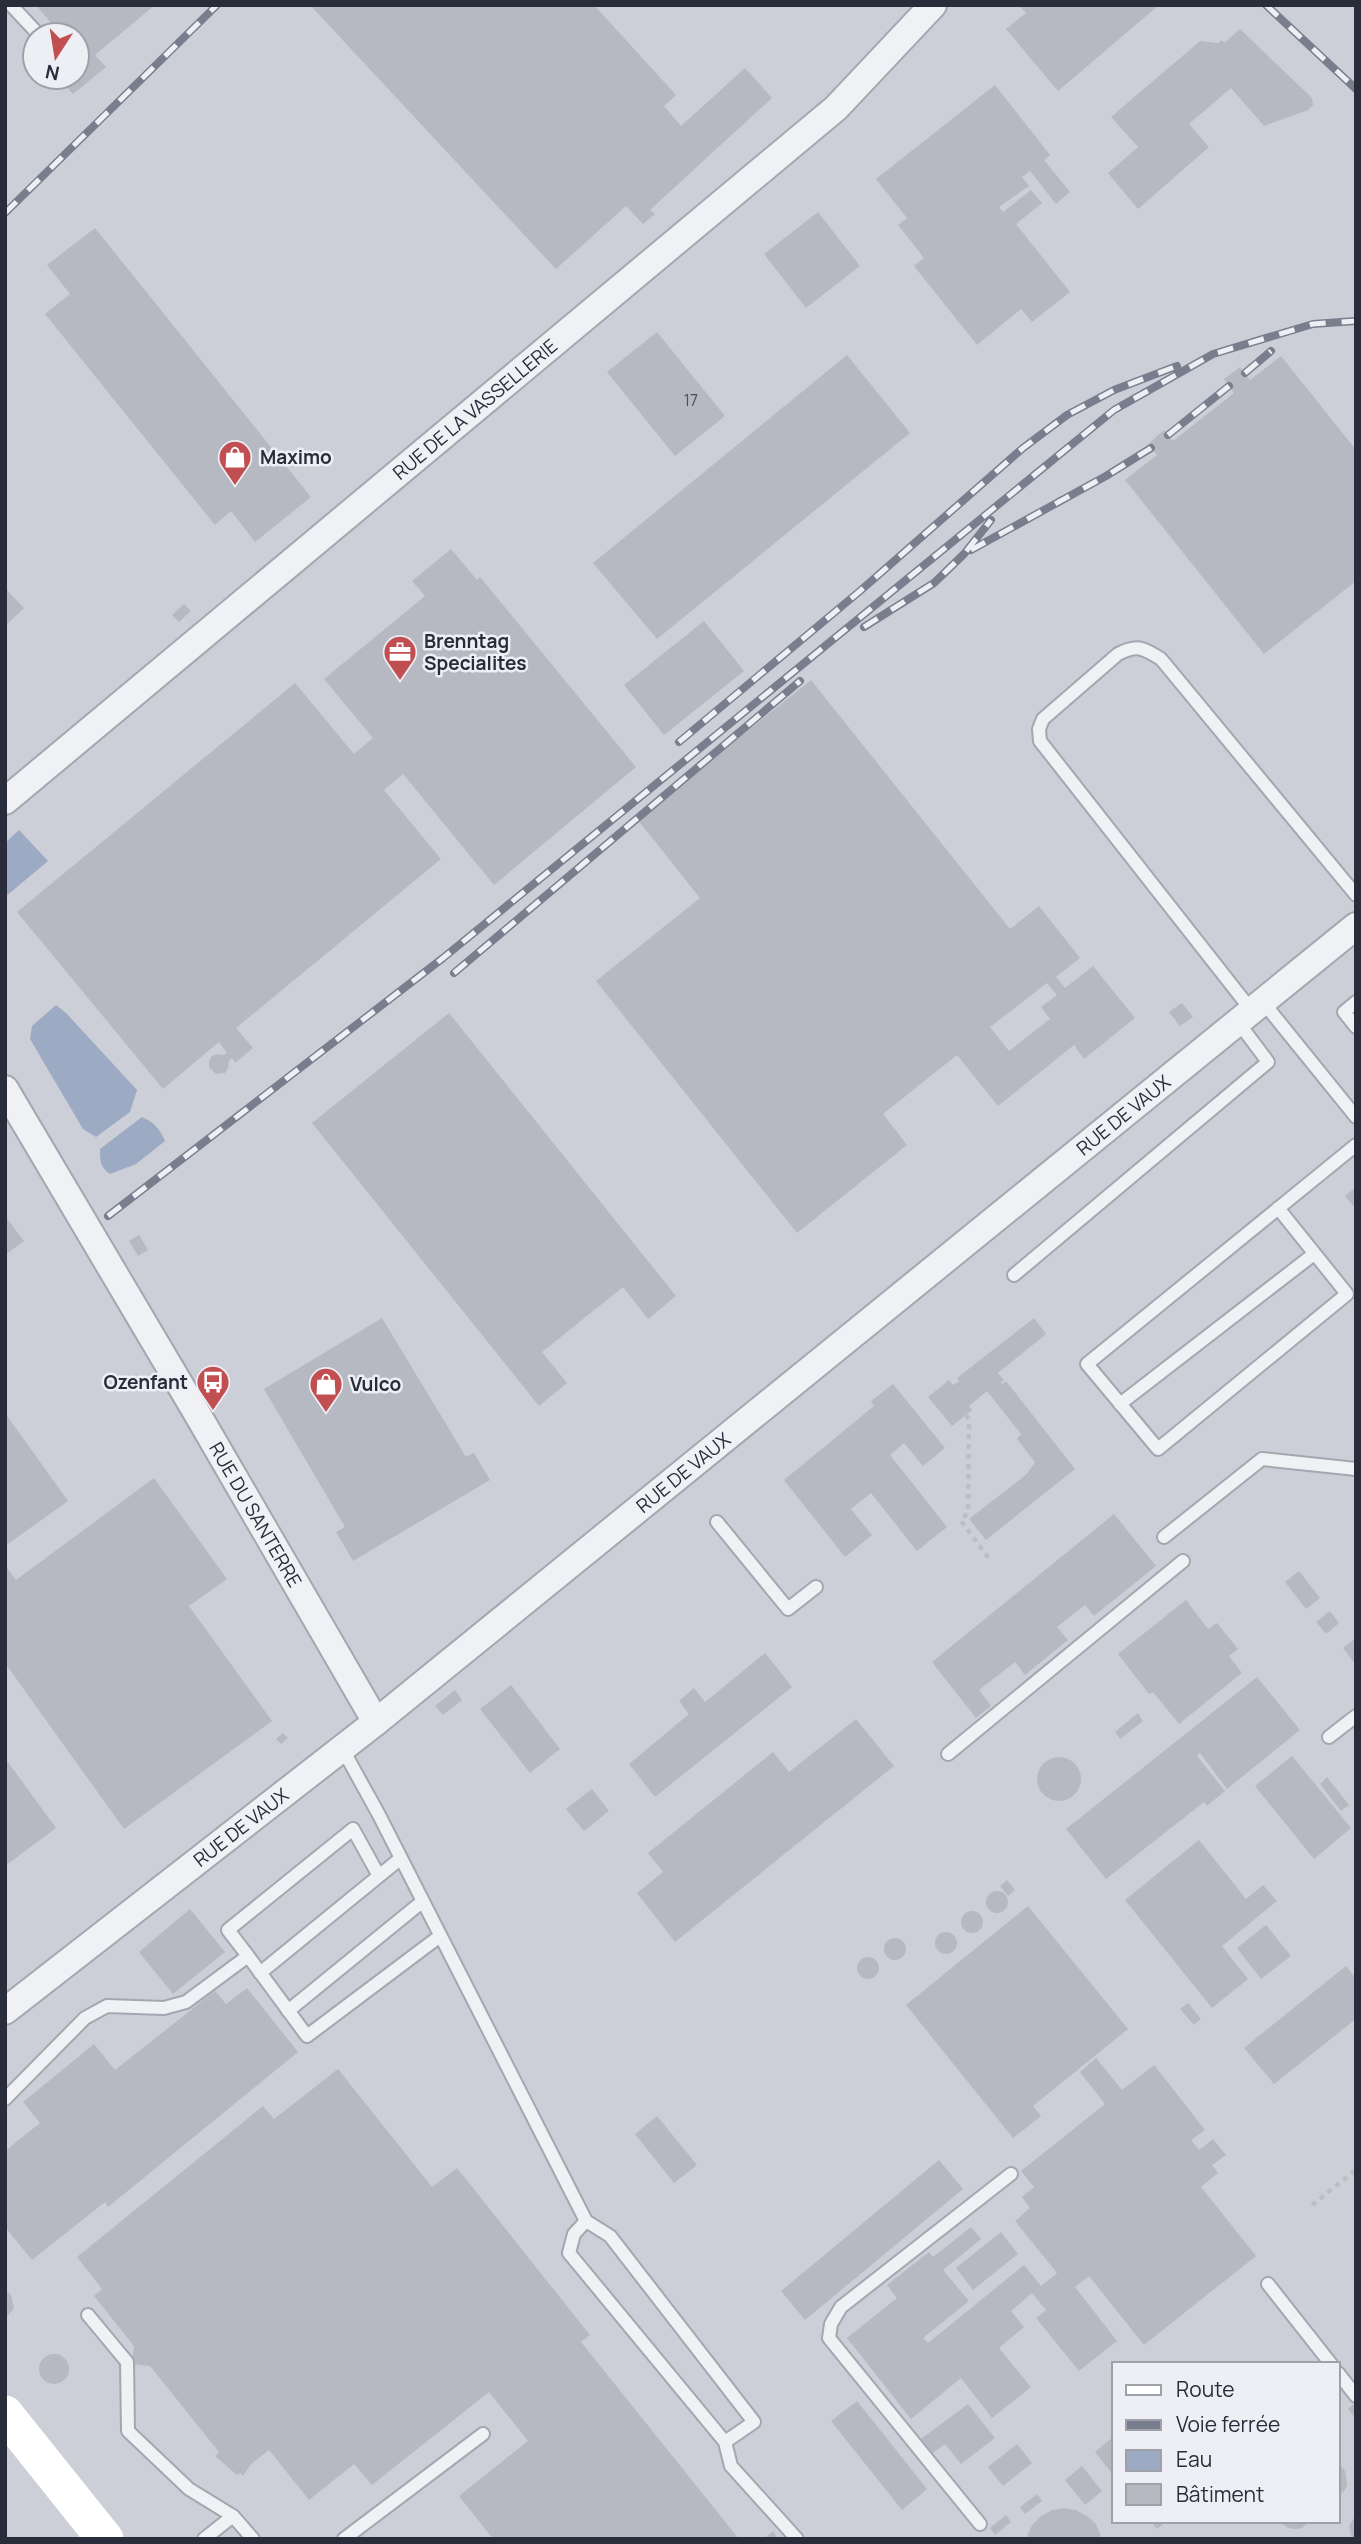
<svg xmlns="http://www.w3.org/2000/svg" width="1361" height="2544" viewBox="0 0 1361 2544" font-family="Manrope,sans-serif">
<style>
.built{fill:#cccfd7;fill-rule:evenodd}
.water{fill:#9caac3}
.building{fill:#b6b9c2;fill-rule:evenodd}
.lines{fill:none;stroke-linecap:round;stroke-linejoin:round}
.lane-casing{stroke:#a4a7af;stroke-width:16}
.street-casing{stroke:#a4a7af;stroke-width:30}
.path{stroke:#bcbec5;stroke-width:4.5;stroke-dasharray:5 5;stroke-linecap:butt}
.lane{stroke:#f0f1f5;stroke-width:12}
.street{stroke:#f0f1f5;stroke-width:26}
.secondary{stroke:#fff;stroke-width:37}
.rail-casing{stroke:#797e8e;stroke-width:8}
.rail{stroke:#edeff4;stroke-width:5;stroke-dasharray:16;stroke-linecap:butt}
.labels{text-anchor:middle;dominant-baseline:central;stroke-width:5;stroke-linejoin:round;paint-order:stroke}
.number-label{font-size:16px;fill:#4c505d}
.street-label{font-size:19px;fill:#292d3b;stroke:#edeff4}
.poi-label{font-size:19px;font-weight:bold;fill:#292d3b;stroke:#edeff4;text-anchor:start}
</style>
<rect width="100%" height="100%" fill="#dee0e6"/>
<!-- built -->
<path class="built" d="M5,5H1356V2539H5ZM35,35H77V77H35ZM1114,2364H1338V2521H1114Z"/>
<!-- water -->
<path class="water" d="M19,830L48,861L5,897V843Z
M56,1005L66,1013L137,1090L130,1112L96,1137L83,1129L30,1039L32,1026Z
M142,1117C155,1123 159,1128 165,1141L136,1164L110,1174C100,1167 100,1161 100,1149Z"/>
<!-- building -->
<path class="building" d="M36,5H155L95,55L106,67L73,94L58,77H77V35H61Z
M310,5H594L676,95L664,106L681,126L745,68L772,98L650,210L655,214L643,224L626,206L556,269Z
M1019,5H1159L1058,91L1006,29L1026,13Z
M1240,29L1312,98L1313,105L1308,110L1264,126L1231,88L1189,124L1209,147L1138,209L1108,173L1138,147L1111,117L1200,41L1218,43L1222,40L1224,43Z
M995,85L1050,155L1044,160L1070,192L1056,204L1030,171L1022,177L1029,186L999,207L1003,212L1031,190L1042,203L1016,224L1070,292L1032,322L1021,309L977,345L914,266L924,258L898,225L907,218L876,179Z
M818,212L860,266L806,308L764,254Z
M95,228L311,497L255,542L231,511L215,525L45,314L70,294L47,265Z
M657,332L725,416L675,456L607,372Z
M847,355L910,433L657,639L593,563Z
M1281,356L1356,450V581L1264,654L1125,480L1157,455L1148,444L1164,430L1173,441L1234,393L1224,379L1240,367L1250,380Z
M451,549L477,580L480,577L636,767L494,885L403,774L384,790L441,859L236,1028L253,1048L235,1063L232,1058L229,1061L228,1069L225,1073L216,1074L209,1067V1061L212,1056L218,1054L224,1055L227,1053L219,1042L163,1089L17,912L295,683L354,754L373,738L324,679L425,596L412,581Z
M5,588L24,608L5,626Z
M184,604L191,611L179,622L172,615Z
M704,621L744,671L664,735L624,685Z
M811,680L1010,929L1039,906L1080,958L1056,977L1065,988L1093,966L1135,1018L1084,1059L1074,1045L998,1106L957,1055L883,1114L907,1145L797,1233L596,981L700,898L637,819ZM1047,983L1057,995L1041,1007L1050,1019L1009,1051L990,1027Z
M1182,1003L1193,1017L1180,1026L1169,1012Z
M449,1013L676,1296L648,1319L623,1287L542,1352L567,1383L539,1406L312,1123Z
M1356,1187V1209L1345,1196Z
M5,1216L24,1241L5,1255Z
M139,1235L148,1250L138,1256L129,1241Z
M382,1318L466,1457L474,1453L490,1480L353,1561L336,1532L345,1527L264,1389Z
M1034,1318L1046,1334L998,1373L1004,1380L1001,1382L1002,1384L1006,1381L1075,1469L986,1540L969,1519L1027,1474L1035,1462L1017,1439L1021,1434L987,1391L969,1406L972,1410L952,1426L928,1397L949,1380L953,1385L959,1381L957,1378Z
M893,1384L945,1448L923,1466L904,1443L890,1455L947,1527L917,1551L871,1493L851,1509L872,1535L845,1557L784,1480L874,1406L871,1401Z
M5,1413L68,1501L5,1546Z
M154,1478L227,1579L189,1606L272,1721L124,1829L5,1663V1565L16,1580Z
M1114,1514L1156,1566L1094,1616L1085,1605L1057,1627L1068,1640L1025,1675L1015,1662L979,1690L991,1706L976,1718L932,1662Z
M1299,1571L1320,1598L1306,1609L1285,1582Z
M1186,1600L1208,1629L1217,1623L1238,1649L1229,1656L1242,1673L1179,1724L1153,1692L1149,1694L1118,1654Z
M1330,1611L1339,1623L1326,1634L1316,1622Z
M1356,1638V1665L1343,1648Z
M765,1653L792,1687L655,1797L629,1764L689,1714L679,1701L694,1688L705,1702Z
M1257,1677L1300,1730L1227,1789L1200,1753L1197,1756L1225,1791L1207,1806L1204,1802L1106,1879L1066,1829Z
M511,1685L560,1749L530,1773L480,1709Z
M455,1690L462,1700L443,1715L435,1706Z
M1138,1713L1143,1721L1120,1739L1115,1732Z
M856,1719L894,1766L675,1942L637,1893L663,1872L648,1853L773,1752L789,1772Z
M283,1733L288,1738L281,1744L276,1739Z
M1292,1756L1351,1828L1314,1859L1255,1786Z
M1037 1779a22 22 0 1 1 44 0a22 22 0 1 1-44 0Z
M5,1758L56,1828L5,1866Z
M1327,1777L1349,1805L1341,1811L1320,1784Z
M592,1789L609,1811L584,1831L566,1809Z
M1199,1840L1246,1899L1263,1885L1277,1901L1222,1946L1248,1979L1212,2008L1125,1900Z
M1007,1880L1015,1890L1008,1896L1000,1886Z
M986 1902a11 11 0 1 1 22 0a11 11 0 1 1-22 0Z
M1028,1906L1128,2029L1033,2106L1041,2116L1013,2138L906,2005Z
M190,1909L225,1952L173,1994L139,1952Z
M961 1922a11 11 0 1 1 22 0a11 11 0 1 1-22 0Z
M1266,1925L1291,1956L1261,1979L1237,1948Z
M935 1943a11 11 0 1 1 22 0a11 11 0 1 1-22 0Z
M884 1949a11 11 0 1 1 22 0a11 11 0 1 1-22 0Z
M857 1968a11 11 0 1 1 22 0a11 11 0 1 1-22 0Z
M1346,1966L1356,1979V2019L1274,2084L1244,2048Z
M247,1988L298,2052L108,2207L105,2202L32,2260L5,2227V2151L40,2123L23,2102L94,2044L115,2070L215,1991L226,2004Z
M1188,2003L1201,2019L1194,2025L1180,2009Z
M1096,2058L1122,2090L1154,2065L1205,2130L1191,2140L1199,2150L1213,2139L1226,2155L1212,2165L1218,2173L1201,2187L1256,2256L1144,2345L1089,2276L1075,2287L1117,2341L1079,2371L1036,2318L1046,2310L1032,2293L1011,2311L1024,2327L999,2348L1031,2387L992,2418L961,2378L911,2419L847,2338L897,2298L887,2285L929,2252L933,2257L971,2227L981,2239L943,2270L969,2301L923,2338L928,2343L1024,2265L1041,2286L1057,2273L1015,2221L1030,2208L1022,2197L1034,2187L1021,2171L1105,2104L1080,2072Z
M338,2069L432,2187L457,2168L590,2335L581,2342L739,2539H493L459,2496L528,2441L489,2392L372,2485L354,2464L309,2500L269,2450L251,2464L243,2476L240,2473L237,2475L215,2456L219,2452L150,2366L132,2364L134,2346L94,2296L102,2289L77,2257L263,2106L274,2119Z
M657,2116L697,2165L674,2183L635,2134Z
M939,2160L963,2189L805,2320L781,2291Z
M1001,2232L1018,2254L973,2290L956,2268Z
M5,2290L11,2295L14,2308L5,2319Z
M39 2369a15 15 0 1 1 30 0a15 15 0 1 1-30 0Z
M857,2401L927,2489L902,2510L831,2421Z
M1356,2402V2419L1348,2409Z
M968,2404L995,2438L961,2464L945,2444L929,2456L917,2442Z
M1114,2436V2476L1095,2452Z
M1017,2444L1032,2463L1003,2486L988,2467Z
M1338,2463L1345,2471L1347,2484L1345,2490L1338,2497Z
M1082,2466L1102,2491L1085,2505L1065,2480Z
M1037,2494L1042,2501L1025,2514L1020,2507Z
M1064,2508L1076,2510L1087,2516L1096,2524L1102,2539H1026L1032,2525L1041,2516L1052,2510Z
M1006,2515L1011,2522L995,2535L990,2528Z
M1356,2515V2539H1352L1349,2526Z
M1150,2521H1167L1157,2529Z
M1279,2521H1310L1302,2528L1295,2529L1288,2528Z
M773,2531L778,2539H764Z"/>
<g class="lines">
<defs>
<path id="lane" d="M11,5L39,35
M1263,1002L1356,1117
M1356,1002L1344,1012L1356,1027
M1252,1011L1040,741L1039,729L1043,719L1118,654C1138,644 1143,648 1161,659L1356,895
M1278,1208L1347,1294L1158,1449L1087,1364L1356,1145
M1014,1275L1268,1062L1238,1022
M1120,1404L1314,1254
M717,1522L788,1609L816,1587
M1164,1537L1262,1459L1356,1469
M1329,1737L1356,1716
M342,1748L379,1815L586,2221L610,2236L754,2422L725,2442L569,2253L574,2234L586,2221
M948,1754L1183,1561
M248,1956L228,1930L353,1829L379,1876
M260,1973L401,1858
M288,2011L423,1901
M5,2099L85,2018L107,2006L164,2008L186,2002L248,1956L307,2036L440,1936
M1268,2284L1331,2364
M88,2315L127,2362L128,2431L189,2489L233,2516
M1338,2373L1356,2396
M725,2442L731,2466L797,2539
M980,2524L829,2338L831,2324L841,2307L1011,2174
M204,2539L233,2516L253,2539
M344,2539L483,2434"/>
<g id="street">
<path id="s1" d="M5,801L836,108L933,5"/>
<path id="s2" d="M5,1089L195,1410L376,1722"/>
<path id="s3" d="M5,2011L376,1722L1356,926"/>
</g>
</defs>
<!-- lane casing -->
<use href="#lane" class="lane-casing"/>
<!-- street casing -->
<use href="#street" class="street-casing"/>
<!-- path -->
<path class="path" d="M966,1415L969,1419L968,1512L961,1521L990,1560
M1312,2205L1356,2170"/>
<!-- lane -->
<use href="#lane" class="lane"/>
<!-- street -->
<use href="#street" class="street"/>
<!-- secondary -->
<path class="secondary" d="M5,2414L105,2539"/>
<defs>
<path id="rail" d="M1266,5L1356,89
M5,213L217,5
M1245,373L1271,351
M1168,435L1229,386
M971,550L1106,476L1151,448
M864,627L934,583L964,554L991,520
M679,742L860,591L1023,448L1067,415L1114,390L1177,366
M454,973L800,681
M108,1216L443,958L1114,410L1213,354L1313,324L1356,321"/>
</defs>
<!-- rail casing -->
<use href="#rail" class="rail-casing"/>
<!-- rail -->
<use href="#rail" class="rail"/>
</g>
<!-- icons -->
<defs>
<symbol id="shop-pin" viewBox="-11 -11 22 30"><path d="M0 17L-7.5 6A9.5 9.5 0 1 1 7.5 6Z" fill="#c14e50" stroke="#edeff4"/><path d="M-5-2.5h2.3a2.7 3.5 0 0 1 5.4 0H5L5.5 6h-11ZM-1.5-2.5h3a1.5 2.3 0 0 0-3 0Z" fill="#fff"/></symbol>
<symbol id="office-pin" viewBox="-11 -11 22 30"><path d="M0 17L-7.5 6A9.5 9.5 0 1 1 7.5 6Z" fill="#c14e50" stroke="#edeff4"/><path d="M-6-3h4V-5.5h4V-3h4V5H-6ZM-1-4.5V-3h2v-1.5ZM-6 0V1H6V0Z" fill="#fff"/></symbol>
<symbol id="bus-pin" viewBox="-11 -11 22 30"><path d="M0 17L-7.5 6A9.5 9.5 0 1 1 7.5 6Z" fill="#c14e50" stroke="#edeff4"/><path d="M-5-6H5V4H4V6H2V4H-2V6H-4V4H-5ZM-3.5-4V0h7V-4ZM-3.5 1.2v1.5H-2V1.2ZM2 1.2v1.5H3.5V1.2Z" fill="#fff"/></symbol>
</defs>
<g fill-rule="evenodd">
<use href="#shop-pin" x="216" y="438" width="38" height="52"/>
<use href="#office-pin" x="381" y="633" width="38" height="52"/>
<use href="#bus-pin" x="194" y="1363" width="38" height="52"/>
<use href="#shop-pin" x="307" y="1365" width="38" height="52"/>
</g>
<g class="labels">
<!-- number labels -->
<g class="number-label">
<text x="691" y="400">17</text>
</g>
<!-- street labels -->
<g class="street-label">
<text stroke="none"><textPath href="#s1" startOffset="612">RUE DE LA VASSELLERIE</textPath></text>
<text stroke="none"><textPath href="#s3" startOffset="1433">RUE DE VAUX</textPath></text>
<text stroke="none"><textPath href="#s3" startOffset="866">RUE DE VAUX</textPath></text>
<text stroke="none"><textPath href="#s2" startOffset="494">RUE DU SANTERRE</textPath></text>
<text stroke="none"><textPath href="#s3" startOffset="299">RUE DE VAUX</textPath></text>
</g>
<!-- poi labels -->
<g class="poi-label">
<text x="260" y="457">Maximo</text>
<text x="424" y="641">Brenntag<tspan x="424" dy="22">Specialites</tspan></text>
<text x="188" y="1382" text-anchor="end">Ozenfant</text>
<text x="350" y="1384">Vulco</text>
</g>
</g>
<!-- border -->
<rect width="1361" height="2544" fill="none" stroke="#292d3b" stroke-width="14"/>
<!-- legend -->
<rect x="1112" y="2362" width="228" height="161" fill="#edeff4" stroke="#9fa1aa" stroke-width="2"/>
<rect x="1126" y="2385" width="35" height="10" fill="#ffffff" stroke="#9fa1aa" stroke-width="2"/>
<text x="1176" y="2397" font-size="21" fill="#292d3b">Route</text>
<rect x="1126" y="2420" width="35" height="10" fill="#797e8e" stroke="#9fa1aa" stroke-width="2"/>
<text x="1176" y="2432" font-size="21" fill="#292d3b">Voie ferrée</text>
<rect x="1126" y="2450" width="35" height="21" fill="#9caac3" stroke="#9fa1aa" stroke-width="2"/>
<text x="1176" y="2467" font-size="21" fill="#292d3b">Eau</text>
<rect x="1126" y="2484" width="35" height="21" fill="#b6b9c2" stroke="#9fa1aa" stroke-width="2"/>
<text x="1176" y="2502" font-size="21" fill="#292d3b">Bâtiment</text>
<!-- north arrow -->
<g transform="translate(56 56) rotate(192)"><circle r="33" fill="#edeff4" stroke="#9fa1aa" stroke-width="2"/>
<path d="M0-5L12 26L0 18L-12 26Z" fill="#c14e50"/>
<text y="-10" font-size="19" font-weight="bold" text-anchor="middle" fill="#292d3b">N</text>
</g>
</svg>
